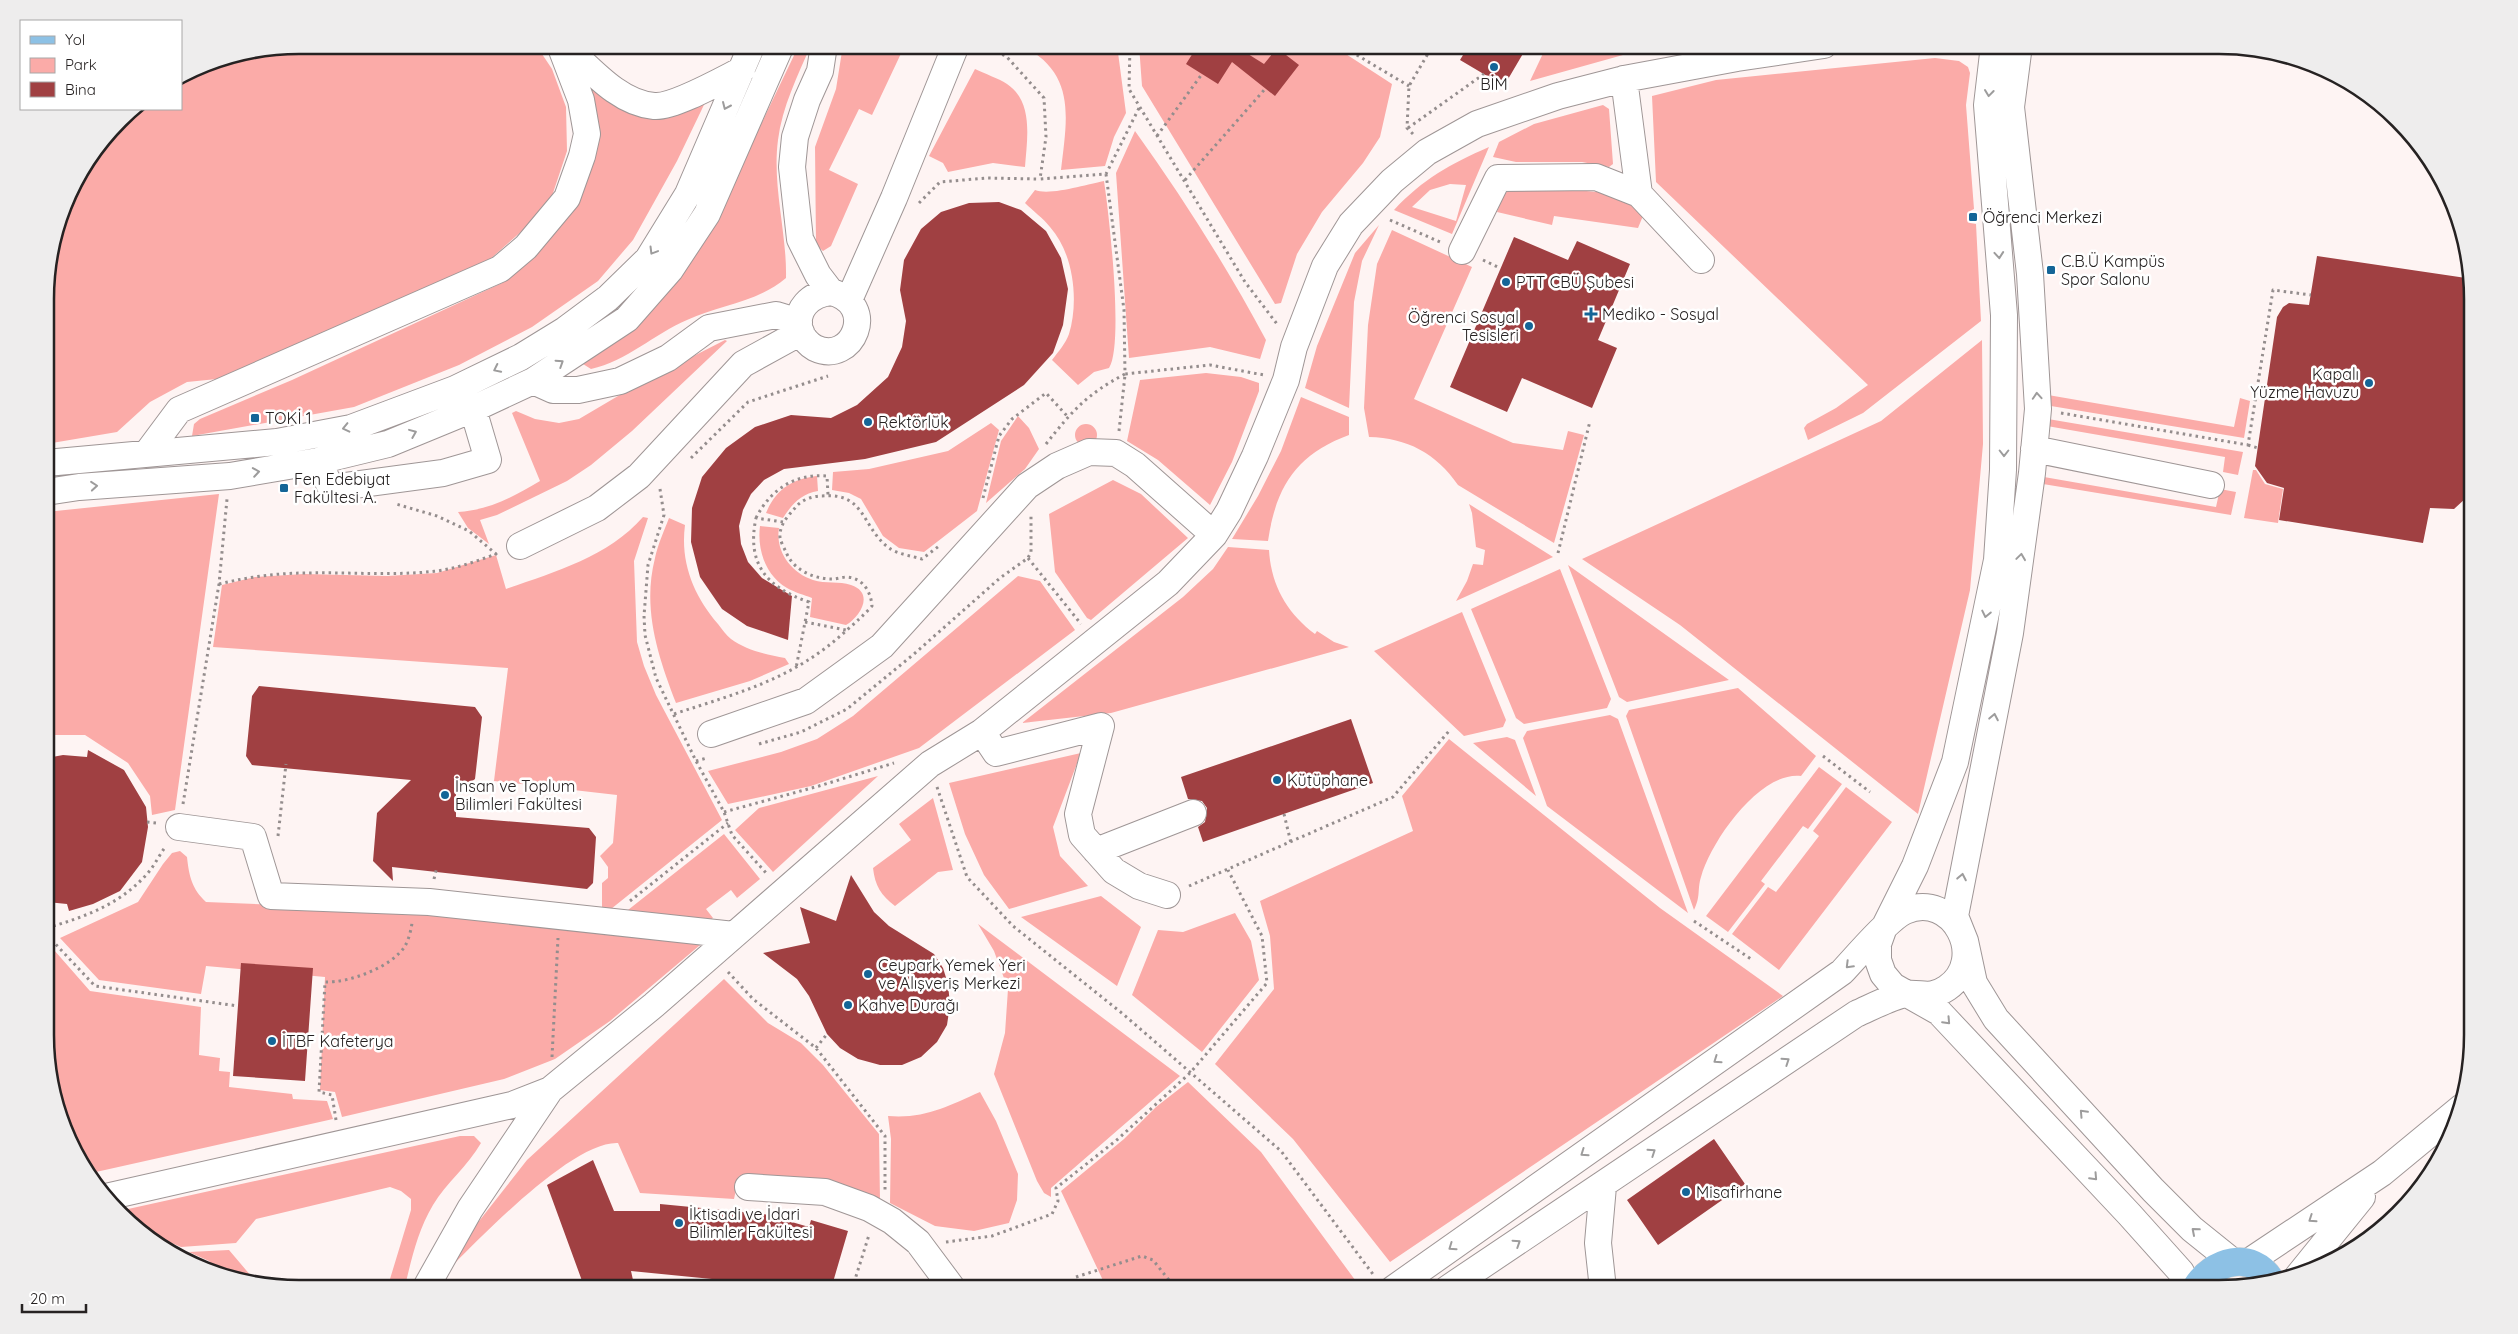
<svg xmlns="http://www.w3.org/2000/svg" width="2518" height="1334" viewBox="0 0 2518 1334" font-family="Quicksand,sans-serif">
<style>
.green{fill:#fbaba8;fill-rule:evenodd}
.building{fill:#a04042}
.lines{fill:none;stroke-linecap:round;stroke-linejoin:round}
.minor-casing{stroke:#9f9696;stroke-width:28}
.major-casing{stroke:#d4d3d3;stroke-width:29}
.path{stroke:#948d8d;stroke-width:3;stroke-dasharray:2.5 4;stroke-linecap:butt}
.minor{stroke:#fff;stroke-width:26}
.major{stroke:#8dc1e5;stroke-width:28}
.oneway{stroke:#9d9c9c}
.poi-dot{fill:#146597;stroke:#fff;stroke-width:2}
.labels{text-anchor:middle;dominant-baseline:central;stroke-width:5;stroke-linejoin:round;paint-order:stroke}
.poi-label{font-size:16px;fill:#262222;stroke:#fff;text-anchor:start}
.rim{fill:none;stroke:#262222;stroke-width:2.5}
</style>
<rect width="100%" height="100%" fill="#fef4f3"/>
<!-- green -->
<path class="green" d="M299,45H536L552,69L566,107L567,151L552,196L523,230L488,261L237,377L187,382L150,402L117,432L46,444V282L71,186L131,109H181V77L202,64Z
M799,45H811C798,75 782,107 778,140C772,186 787,232 786,278C758,302 720,305 687,320C654,334 627,361 591,369L583,364L623,334L706,239Z
M843,45H905L872,115L859,109L829,170L858,184L831,246L823,251L816,245L815,147L836,89Z
M1021,45H1117L1126,113L1114,137L1105,166L1061,170C1067,118 1077,73 1021,45Z
M1139,45H1332L1392,84L1380,137L1363,163L1322,212L1297,254L1281,303L1275,304L1142,86Z
M1547,45H1670L1648,48L1530,81Z
M1935,58L1959,61L1968,67L1970,73L1966,105L1974,209L1970,211V223L1976,224L1981,321L1863,413L1808,440L1804,428L1807,424L1836,408L1868,385L1656,182L1652,96L1716,80Z
M579,69L652,108L714,84L677,161L633,240L598,281L532,327L459,365L354,407L192,436L194,424L200,419L292,380L502,283L554,234L579,188Z
M975,69C985,74 998,78 1007,84C1034,102 1027,139 1025,167L993,163L948,172L943,163L929,156Z
M1603,105L1609,109L1613,164L1609,167L1582,162H1516L1493,157L1499,142L1534,124Z
M1135,131C1183,198 1227,267 1266,340L1260,359L1210,347L1129,358L1116,173Z
M1489,147L1452,234L1394,210C1423,179 1450,164 1489,147ZM1450,184L1466,185L1456,221L1412,207L1430,190Z
M1104,181C1109,213 1124,345 1109,368L1094,372L1078,385L1052,360C1058,352 1066,343 1069,334C1079,301 1074,254 1050,227C1043,218 1033,211 1025,203L1035,190C1050,196 1088,184 1104,181Z
M1576,190L1607,193L1645,211L1638,228L1554,216L1552,225L1497,212L1503,195L1508,191Z
M1379,225L1362,261L1354,302L1349,408L1305,388L1317,346L1355,253Z
M1392,230L1472,267L1414,399L1513,443L1563,450L1568,431L1584,435L1554,543L1458,485C1436,453 1407,438 1369,437L1364,408L1368,325L1377,264Z
M725,340L727,341L632,431L591,465L567,481L497,515L480,520L489,544L468,528L458,512C489,510 513,497 540,481L512,413L516,411L535,419L559,423L579,419L635,386Z
M1982,340L1983,444L1970,590L1918,814L1680,625L1582,559L1881,421Z
M1206,373L1241,377L1259,383V391L1232,462L1210,505L1158,460L1127,441L1140,380Z
M2048,395L2234,427L2240,398L2250,401L2244,438L2045,405Z
M1301,397L1349,417V435C1297,454 1276,486 1268,541L1232,539L1258,496L1281,451Z
M1018,416L1029,428L1039,449L1025,469L986,503L1001,441Z
M2048,419L2243,452L2238,475L2223,472L2225,457L2047,426Z
M991,423L999,430L977,511L924,552L899,548L883,536L861,499L849,493L832,490L833,472L869,469L948,451Z
M1075 435a11 11 0 1 1 22 0a11 11 0 1 1-22 0Z
M2253,470H2256L2265,484L2283,489L2278,523L2244,518Z
M817,476L818,491C801,494 792,504 783,518L766,513C776,489 792,479 817,476Z
M2044,477L2216,507L2220,489L2236,492L2231,515L2043,484Z
M1113,480L1141,494L1188,538L1091,620L1087,618L1055,572L1049,514Z
M219,494L175,810L152,815L150,796L128,763L85,735H47L46,512Z
M1469,504L1553,557L1456,601L1467,581L1473,564L1483,565L1485,550L1476,547L1472,513Z
M643,517L648,518L634,561L637,642L644,666L656,695L722,820L611,909L602,907V883L608,878V867L600,856L613,843L617,795L494,781L508,668L213,647L222,585L255,577L304,574L387,576L437,573L496,555L506,589C554,572 608,557 643,517Z
M669,518L685,525C680,563 694,596 718,624C722,629 726,635 731,639C746,650 767,655 785,658L789,664L750,681L676,703C658,656 642,609 655,558C658,544 664,531 669,518Z
M760,526L779,528C775,551 791,573 813,580C826,584 839,581 851,585C875,593 860,617 846,625L810,617L812,598C804,595 794,592 787,588C765,575 757,549 760,526Z
M1228,547L1269,550C1271,585 1287,613 1315,634L1317,631L1334,642L1349,647L1111,713L1022,723L1183,597L1213,569Z
M1568,565L1729,680L1627,702L1619,697Z
M1560,569L1611,699L1607,708L1524,724L1516,718L1471,609Z
M1018,576L1040,581L1075,630L919,748L811,786L728,804L708,771L781,752L817,739L853,716Z
M1462,612L1506,720L1503,727L1464,736L1374,651Z
M1738,688L1816,756L1801,776C1760,771 1711,841 1701,877C1697,890 1701,896 1694,910L1626,716L1629,710Z
M1610,715L1618,719L1688,913L1547,806L1523,738L1527,731Z
M1507,737L1515,740L1536,796L1473,743Z
M1449,739L1660,908L1783,996L1390,1262L1293,1139L1215,1064L1274,989L1270,936L1260,901L1413,831L1402,796Z
M1081,753L1053,827L1060,856L1088,886L1009,909L984,875L965,834L949,783Z
M1819,767L1842,784L1808,829L1803,826L1761,881L1765,884L1728,932L1706,916Z
M878,776L773,872L735,830L759,808Z
M1846,787L1892,822L1779,970L1732,934L1768,887L1776,892L1819,836L1813,831Z
M933,798L953,870L938,872L895,906C881,895 875,886 873,868L911,840L899,824Z
M724,834L760,879L737,898L731,890L706,909L713,918L708,922L628,910Z
M180,851L187,857C189,876 192,889 206,902L419,911L706,940L610,1021L555,1059L504,1079L342,1117L335,1092L320,1090L325,977L206,966L201,994L99,980L60,938L138,902L163,864L172,853Z
M1101,896L1141,927L1117,986L1021,917Z
M1235,913L1251,941L1259,980L1202,1052L1132,995L1158,930L1183,932Z
M978,924L1180,1076L1051,1188V1197L1044,1193L1037,1181L994,1074L1005,1033L1008,989L994,951Z
M47,942L90,991L201,1007L199,1055L220,1058L219,1071L230,1072L229,1087L292,1094L293,1099L327,1101L333,1119L87,1174L64,1132L47,1068Z
M724,979L768,1023L801,1043L823,1065L879,1134L880,1201L831,1187L739,1176L734,1199L640,1193L618,1143C574,1141 486,1232 455,1263L450,1258L527,1160Z
M1188,1082L1261,1152L1358,1284L1351,1289H1107L1061,1191L1124,1139L1156,1107Z
M980,1092L996,1121L1018,1174L1017,1200L1009,1223L974,1231L935,1226L890,1203L891,1139L888,1116C925,1119 948,1106 980,1092Z
M460,1136H474L481,1143C468,1166 446,1183 433,1205C418,1230 412,1257 405,1286L390,1279L411,1210V1199L401,1191L390,1187L256,1219L236,1243L181,1247L133,1227L119,1211Z
M229,1250L257,1283L234,1280L221,1276L209,1261L189,1252Z"/>
<!-- building -->
<path class="building" d="M1198,45H1243L1240,49L1264,64L1277,48L1299,65L1275,96L1232,62L1218,84L1186,64Z
M1469,45H1528L1504,86L1460,60Z
M999,202L1021,210L1046,231L1061,258L1068,289L1063,325L1053,353L1024,385L936,442L865,459L784,469L764,480L751,494L743,510L739,526L741,544L748,562L762,578L792,596L788,640L747,626L722,609L700,577L691,542L692,508L702,477L726,448L755,427L791,415L831,418L857,405L888,377L902,347L906,321L900,290L904,260L921,229L941,212L969,203Z
M1514,237L1568,260L1577,241L1630,264L1598,340L1617,348L1592,408L1522,378L1507,412L1450,387Z
M2317,256L2466,278L2463,302L2471,300V461L2466,498L2454,509L2430,508L2423,543L2279,520L2284,488L2267,483L2255,466L2277,317L2283,307L2289,303L2309,305Z
M259,686L475,707L482,717L475,779L456,793V817L589,828L596,837L593,883L587,889L392,867L393,881L373,861L377,813L411,780L252,765L246,756L252,696Z
M1351,719L1373,783L1203,842L1198,827L1205,822L1207,808L1202,801L1188,799L1181,777Z
M88,750L124,770L146,807L148,827L142,862L120,891L93,904L69,911L67,904L47,902V758L63,755L87,757Z
M851,875L874,912L889,926L934,954L943,968L948,984L950,1005L947,1025L937,1042L921,1057L902,1065H880L858,1059L840,1048L827,1034L809,996L797,979L763,953L810,943L800,907L836,921Z
M241,963L313,968L305,1081L233,1076Z
M1714,1139L1745,1184L1658,1245L1627,1200Z
M593,1160L614,1211H660V1204L764,1214L809,1227L811,1220L848,1231L831,1289H773L722,1280L631,1271L635,1289H585L547,1185Z"/>
<g class="lines">
<defs>
<path id="minor" d="M564,45C590,68 618,103 654,106C673,108 724,79 742,70
M824,45L820,71L807,100L795,137L792,167L800,239L818,275L831,292C879,304 853,366 815,348C808,344 803,338 800,331C794,309 811,294 831,292
M1994,45L1987,105L2004,315L2003,470L1997,560L1955,762L1915,866L1883,930L1878,944V960L1883,974L1893,986L1939,1012L2129,1214L2181,1272L2188,1288
M2019,45L2011,107L2030,274L2038,409L2032,473L2010,633L1955,916L1965,941L1974,983L1996,1019L2153,1190L2192,1229L2233,1262
M1624,79L1639,194L1701,260
M1462,251L1498,178L1596,177L1639,194
M849,300L894,198L956,45
M533,381L553,390H578L620,381L668,358L709,328L776,315L799,322
M2034,449L2211,485
M147,453L179,410L500,269L526,247L567,198L582,156L587,134L581,100L560,45
M318,461L331,488L443,473L488,460L473,409
M46,463L277,442L351,428L455,389L521,357L565,330L608,298L648,259L688,194L752,45
M46,492L79,487L230,476L318,461L388,444L473,409L533,381L627,319L670,270L707,214L781,45
M520,546L597,508L639,476L743,364L801,332
M982,732L996,753L1101,726L1078,814L1082,835L1114,871L1139,886L1167,895
M711,734L806,701L882,646L1027,486L1057,466L1089,452L1116,453L1135,465L1214,535
M179,827L253,837L271,896L429,902L734,935
M1096,851L1193,813
M1603,1186L1598,1243L1603,1289
M748,1187L825,1192L869,1208L892,1221L918,1242L953,1289
M106,1197L512,1105L550,1090
M2247,1263L2382,1173L2462,1107
M2298,1276L2362,1197
M425,1289L470,1209L550,1090L654,1005L930,764L982,732L1168,583L1214,535L1229,511L1255,456L1286,380L1294,347L1325,266L1351,224L1392,181L1427,152L1477,124L1558,96L1624,79L1737,58L1824,45
M1393,1289L1842,972C1856,957 1889,918 1905,911C1953,890 1989,959 1947,988C1929,1000 1922,992 1906,994C1892,996 1870,1008 1856,1014L1447,1289"/>
<path id="major" d="M2196,1288C2212,1261 2252,1249 2271,1281"/>
</defs>
<!-- minor casing -->
<use href="#minor" class="minor-casing"/>
<!-- major casing -->
<use href="#major" class="major-casing"/>
<!-- path -->
<path class="path" d="M978,45L1006,56L1044,98L1046,137L1040,179L1106,174L1140,106
M1130,45L1129,89L1245,282L1277,324
M1340,45L1409,86
M1408,128L1484,74
M1413,134L1407,128L1409,86L1433,45
M1157,136L1202,74
M1106,174L1124,310L1125,374L1210,365L1264,375
M1185,180L1265,89
M919,203L940,182L987,178L1040,179
M1390,220L1440,242
M1483,260L1500,268
M2061,413L2248,445L2273,290L2311,295
M1119,431L1125,375
M1046,444C1072,411 1087,394 1125,374
M2248,445L2258,448
M691,458L748,402L828,376
M660,489L664,515L648,565L644,616L645,635L656,678L696,761L724,812L732,835L767,874
M983,498L999,436L1012,419L1046,393L1068,417
M756,518C770,490 795,473 827,476L828,495
M783,522L756,518C746,565 768,588 809,602L796,668
M1558,553L1590,421
M1028,558L1081,624
M219,584C248,577 277,573 307,573C350,572 394,576 437,571C458,568 477,561 496,554L469,531L437,516L396,504
M805,622L846,630
M674,714C741,692 794,679 847,630C856,622 864,615 872,606C871,592 863,578 847,577C842,577 837,579 832,579C814,579 793,570 786,552C784,548 781,542 780,538C779,525 788,516 795,508C801,500 812,496 822,496C866,492 861,527 889,548C897,554 912,556 922,559L939,546
M759,744L801,732L847,709L914,654L1000,578L1028,558L1031,552V516
M1823,756L1870,792
M696,761L707,758
M937,787L967,877L1013,926L1123,1014L1281,1151L1375,1277
M183,804L219,584L227,499
M724,812L819,786L894,763
M1284,814L1291,843
M147,822L156,823
M278,836L286,764
M434,879L437,867
M1189,886L1393,797L1449,731
M630,901L728,823
M1694,921L1751,959
M47,928C84,917 119,905 146,875C154,867 159,855 166,846
M47,935L95,986L238,1006
M728,972L753,999L816,1048L885,1136V1191
M816,1048L827,1034
M552,1057L558,938
M336,1120L332,1095L319,1092L325,982C349,983 392,967 405,946C409,939 411,930 412,923
M946,1242L992,1236L1052,1214L1058,1201L1056,1188L1118,1139L1190,1073L1267,983L1262,936L1228,870
M1076,1277L1142,1256L1153,1260L1176,1289
M852,1289L869,1235"/>
<!-- minor -->
<use href="#minor" class="minor"/>
<!-- major -->
<use href="#major" class="major"/>
</g>
<!-- one-way arrows -->
<defs><path id="oneway-chevron" d="M-2-3.5L2.5 0L-2 3.5" fill="none" stroke-width="1.6" stroke-linecap="round" stroke-linejoin="round" transform="scale(1.25)"/></defs>
<g class="oneway">
<use href="#oneway-chevron" transform="translate(1989 93) rotate(97)"/>
<use href="#oneway-chevron" transform="translate(726 106) rotate(114)"/>
<use href="#oneway-chevron" transform="translate(653 251) rotate(121)"/>
<use href="#oneway-chevron" transform="translate(1999 255) rotate(85)"/>
<use href="#oneway-chevron" transform="translate(560 363) rotate(-33)"/>
<use href="#oneway-chevron" transform="translate(497 369) rotate(154)"/>
<use href="#oneway-chevron" transform="translate(2037 396) rotate(-94)"/>
<use href="#oneway-chevron" transform="translate(346 428) rotate(167)"/>
<use href="#oneway-chevron" transform="translate(413 433) rotate(-22)"/>
<use href="#oneway-chevron" transform="translate(2004 453) rotate(90)"/>
<use href="#oneway-chevron" transform="translate(256 472) rotate(-9)"/>
<use href="#oneway-chevron" transform="translate(94 486) rotate(-5)"/>
<use href="#oneway-chevron" transform="translate(2021 557) rotate(-82)"/>
<use href="#oneway-chevron" transform="translate(1986 614) rotate(102)"/>
<use href="#oneway-chevron" transform="translate(1994 717) rotate(-79)"/>
<use href="#oneway-chevron" transform="translate(1962 877) rotate(-79)"/>
<use href="#oneway-chevron" transform="translate(1849 965) rotate(135)"/>
<use href="#oneway-chevron" transform="translate(1947 1021) rotate(47)"/>
<use href="#oneway-chevron" transform="translate(1717 1060) rotate(145)"/>
<use href="#oneway-chevron" transform="translate(1786 1061) rotate(-34)"/>
<use href="#oneway-chevron" transform="translate(2083 1113) rotate(-133)"/>
<use href="#oneway-chevron" transform="translate(1652 1152) rotate(-34)"/>
<use href="#oneway-chevron" transform="translate(1584 1153) rotate(145)"/>
<use href="#oneway-chevron" transform="translate(2094 1177) rotate(47)"/>
<use href="#oneway-chevron" transform="translate(2312 1219) rotate(146)"/>
<use href="#oneway-chevron" transform="translate(2195 1231) rotate(-139)"/>
<use href="#oneway-chevron" transform="translate(1517 1243) rotate(-33)"/>
<use href="#oneway-chevron" transform="translate(1452 1247) rotate(145)"/>
</g>
<!-- markers -->
<g class="poi-dot">
<circle cx="1494" cy="67" r="5"/>
<rect x="1968" y="212" width="10" height="10" rx="2.5"/>
<rect x="2046" y="265" width="10" height="10" rx="2.5"/>
<circle cx="1506" cy="282" r="5"/>
<path d="M1588.5 306.5h5v5h5v5h-5v5h-5v-5h-5v-5h5z"/>
<circle cx="1529" cy="326" r="5"/>
<circle cx="2369" cy="383" r="5"/>
<rect x="250" y="413" width="10" height="10" rx="2.5"/>
<circle cx="868" cy="422" r="5"/>
<rect x="279" y="483" width="10" height="10" rx="2.5"/>
<circle cx="1277" cy="780" r="5"/>
<circle cx="445" cy="795" r="5"/>
<circle cx="868" cy="974" r="5"/>
<circle cx="848" cy="1005" r="5"/>
<circle cx="272" cy="1041" r="5"/>
<circle cx="1686" cy="1192" r="5"/>
<circle cx="679" cy="1223" r="5"/>
</g>
<g class="labels">
<!-- poi labels -->
<g class="poi-label">
<text x="1494" y="84" text-anchor="middle">BİM</text>
<text x="1983" y="217">Öğrenci Merkezi</text>
<text x="2061" y="261">C.B.Ü Kampüs<tspan x="2061" dy="18">Spor Salonu</tspan></text>
<text x="1516" y="282">PTT CBÜ Şubesi</text>
<text x="1602" y="314">Mediko - Sosyal</text>
<text x="1519" y="317" text-anchor="end">Öğrenci Sosyal<tspan x="1519" dy="18">Tesisleri</tspan></text>
<text x="2359" y="374" text-anchor="end">Kapalı<tspan x="2359" dy="18">Yüzme Havuzu</tspan></text>
<text x="265" y="418">TOKİ 1</text>
<text x="878" y="422">Rektörlük</text>
<text x="294" y="479">Fen Edebiyat<tspan x="294" dy="18">Fakültesi A.</tspan></text>
<text x="1287" y="780">Kütüphane</text>
<text x="455" y="786">İnsan ve Toplum<tspan x="455" dy="18">Bilimleri Fakültesi</tspan></text>
<text x="878" y="965">Ceypark Yemek Yeri<tspan x="878" dy="18">ve Alışveriş Merkezi</tspan></text>
<text x="858" y="1005">Kahve Durağı</text>
<text x="282" y="1041">İTBF Kafeterya</text>
<text x="1696" y="1192">Misafirhane</text>
<text x="689" y="1214">İktisadi ve İdari<tspan x="689" dy="18">Bilimler Fakültesi</tspan></text>
</g>
</g>
<!-- crop -->
<path d="M0 0H2518V1334H0ZM299 54H2219A245 245 0 0 1 2464 299V1035A245 245 0 0 1 2219 1280H299A245 245 0 0 1 54 1035V299A245 245 0 0 1 299 54Z" fill="#eeeded" fill-rule="evenodd"/>
<path class="rim" d="M299 54H2219A245 245 0 0 1 2464 299V1035A245 245 0 0 1 2219 1280H299A245 245 0 0 1 54 1035V299A245 245 0 0 1 299 54Z"/>
<!-- legend -->
<rect x="20" y="20" width="162" height="90" fill="#ffffff" stroke="#a8a7a7"/>
<rect x="30" y="36" width="25" height="8" fill="#8dc1e5" stroke="#a8a7a7"/>
<text x="65" y="45" font-size="15" fill="#262222">Yol</text>
<rect x="30" y="58" width="25" height="15" fill="#fbaba8" stroke="#a8a7a7"/>
<text x="65" y="70" font-size="15" fill="#262222">Park</text>
<rect x="30" y="82" width="25" height="15" fill="#a04042" stroke="#a8a7a7"/>
<text x="65" y="95" font-size="15" fill="#262222">Bina</text>
<!-- scale -->
<path d="M22 1304v8h64v-8" fill="none" stroke="#262222" stroke-width="2.5"/>
<text x="30" y="1304" font-size="15" fill="#262222" stroke="#ffffff" stroke-width="4" paint-order="stroke">20 m</text>
</svg>
